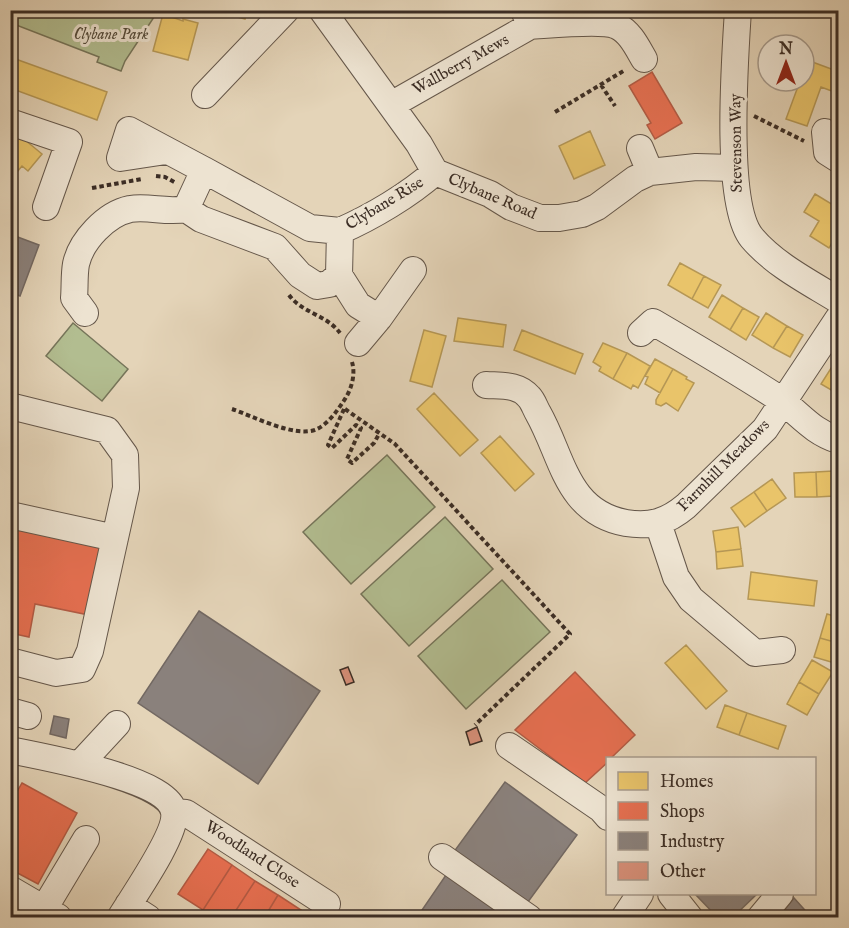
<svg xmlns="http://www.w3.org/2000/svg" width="849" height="928" viewBox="0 0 849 928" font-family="'IM FELL English',serif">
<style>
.green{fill:#b2bd90;stroke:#76755a;stroke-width:1.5}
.homes{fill:#e9c46a;stroke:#b59755;stroke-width:1.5}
.shops{fill:#e76f51;stroke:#b35b44;stroke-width:1.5}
.industry{fill:#8a817c;stroke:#726862;stroke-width:1.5}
.building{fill:#da917b;stroke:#3b2d25;stroke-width:1.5}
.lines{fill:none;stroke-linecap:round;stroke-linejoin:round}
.minor-casing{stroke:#65574a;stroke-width:28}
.path{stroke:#3b2d25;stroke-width:4;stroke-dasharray:4.5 3;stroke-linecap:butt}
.minor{stroke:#ede3d1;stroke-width:26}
.labels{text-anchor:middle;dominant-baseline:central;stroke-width:6;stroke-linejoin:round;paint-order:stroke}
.park-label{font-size:16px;font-style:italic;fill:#534a3a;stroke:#ede3d1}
.street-label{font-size:16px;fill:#3b2d25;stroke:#ede3d1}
</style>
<rect width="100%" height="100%" fill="#e4d4b8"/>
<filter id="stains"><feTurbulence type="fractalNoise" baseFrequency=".00333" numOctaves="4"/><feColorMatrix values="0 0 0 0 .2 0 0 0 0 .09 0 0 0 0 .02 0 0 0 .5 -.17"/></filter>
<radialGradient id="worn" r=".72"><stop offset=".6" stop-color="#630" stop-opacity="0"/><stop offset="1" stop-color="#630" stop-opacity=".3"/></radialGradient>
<!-- green -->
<path class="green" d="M23,10H158V11L125,61L121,71L97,62L99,57L11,23V21Z
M73,323L128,369L102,401L46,356Z
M387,455L435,507L351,584L303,532Z
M445,517L493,569L409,646L361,594Z
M502,580L550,632L466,709L418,656Z"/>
<!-- homes -->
<path class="homes" d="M213,10H247L245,19Z
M163,14L183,21V19L198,23L188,60L153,51Z
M10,57L107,92L97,120L10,88Z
M807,60L834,70L832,76L838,79V88L837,93L821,87L807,126L786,119L800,81H804V69Z
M590,131L605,165L574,179L559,146Z
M19,135L42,154L28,171L22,166L17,172L10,166V145Z
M815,194L833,205L836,199L838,200V232L829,248L810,236L819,221L804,212Z
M680,263L704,276L692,299L668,285Z
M704,276L721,285L708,308L692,299Z
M722,295L743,308L730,330L709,317Z
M743,308L759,317L746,340L730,330Z
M766,313L787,326L773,348L752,335Z
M458,318L506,325L503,347L454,341Z
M787,326L803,335L790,357L773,348Z
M424,330L446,336L432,387L410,381Z
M522,330L583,354L575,374L514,350Z
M603,343L627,353L613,379L599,371L601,367L593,362Z
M627,353L650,366L638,388L633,385L631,389L613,379Z
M655,359L673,369L660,393L645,384L648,377L645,376Z
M835,362L838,365V394L821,384Z
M673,369L687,377L686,379L694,383L678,411L666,403L661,406L656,404V400Z
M434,393L478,440L460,456L417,409Z
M500,436L534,474L515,491L481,453Z
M833,471L834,496L817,497L816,472Z
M816,472L817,497H795L794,473Z
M772,479L786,498L767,511L754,492Z
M754,492L767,511L745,527L731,508Z
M738,527L741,549L716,552L713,531Z
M741,549L743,566L717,569L716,552Z
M751,572L817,581L814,606L748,599Z
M827,614L838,617V643L820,638Z
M820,638L838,643V664L814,657Z
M686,645L727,691L706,709L665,663Z
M812,660L833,672L819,694L799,682Z
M799,682L819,694L807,715L787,704Z
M725,705L747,713L739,735L717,727Z
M747,713L786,726L778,749L739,735Z"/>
<!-- shops -->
<path class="shops" d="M652,72L682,123L655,139L647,125L651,123L629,86Z
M10,524L103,542L89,615L35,604L29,637L10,633Z
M575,672L635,735L611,758H608V762L585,783L515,730Z
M22,783L77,813L38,884L10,869V804Z
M208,849L232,865L203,910L178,894Z
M232,865L255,881L231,918H214L203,910Z
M255,881L278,895L264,918H231Z
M278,895L301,910L296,918H264Z
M10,905L33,918H10Z"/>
<!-- industry -->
<path class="industry" d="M15,236L39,245L20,296L10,292V249Z
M199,611L320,691L258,784L138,703Z
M54,716L69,719L66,738L50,734Z
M505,782L577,835L525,906L453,853Z
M446,875L509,918H432L422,910Z
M695,894H757L732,918H718Z
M794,898L812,918H778Z"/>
<!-- building -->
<path class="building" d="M348,667L354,682L346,685L340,670Z
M477,727L482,741L470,745L466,732Z"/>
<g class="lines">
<defs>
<path id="minor" d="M322,10L419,144L435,172L490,194L511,207L540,218H559L582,214L597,207L635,179L650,172L696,167L734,168
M738,10C735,57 724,205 752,238C775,265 809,282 838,300
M530,26C548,25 603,19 617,26C630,32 637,47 644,59
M205,95L286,10
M391,105L530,26L524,10
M10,122L69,142L46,207
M825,132L827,152L838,159
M640,148L650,172
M166,151L120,158L129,130L204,170
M339,275L329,284L317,286L300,275L275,247L201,219L186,209L204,170L310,228L340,231
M339,275L340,231C372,217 409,195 435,172
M339,275L358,305L379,318
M85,313L74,298C75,287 74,275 76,264C81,241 106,214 130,209C149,206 167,213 186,209
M641,333L653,322C694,346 735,370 775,396C798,411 810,431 838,440
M358,343L379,318L413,270
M486,385C502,386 518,384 529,397C533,401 535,408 538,413C563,457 566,512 626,523C650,527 667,522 686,506L765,429L838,319
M10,406L107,430L125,455L126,488L90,651L82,669L56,673L10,661
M10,515L115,538
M658,523L676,577L691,599L755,653L782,650
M10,711L28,716
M509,746L601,809L608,817
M10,750C42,757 168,778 174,812C178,833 132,898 120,918
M79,765L117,724
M174,812L186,813L327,904
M442,857L529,918
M10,889L58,917
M671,894L690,918
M128,905L148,918
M44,909L86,839
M624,918L640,894
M760,918L780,894"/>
</defs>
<!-- minor casing -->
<use href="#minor" class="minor-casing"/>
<!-- path -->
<path class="path" d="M10,16L17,10
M601,85L615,106
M555,112L625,70
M754,116L804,141
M156,176L165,177L176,183
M92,188L142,179
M289,295C302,313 327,315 340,333
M232,409C253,416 296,439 317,429C328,424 337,411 343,402C351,391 356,375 352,362
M344,409L328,445L332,448L356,425L361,428L347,459L352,463L374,443L379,434
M345,409L395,444L570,634L475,725"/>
<!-- minor -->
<use href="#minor" class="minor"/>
</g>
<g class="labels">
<!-- park labels -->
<g class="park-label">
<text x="111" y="35">Clybane Park</text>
</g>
<!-- street labels -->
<g class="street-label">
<text transform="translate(461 65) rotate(-29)">Wallberry Mews</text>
<text transform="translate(737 143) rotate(-91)">Stevenson Way</text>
<text transform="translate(492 197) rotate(23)">Clybane Road</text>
<text transform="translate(385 204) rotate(-31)">Clybane Rise</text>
<text transform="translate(724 466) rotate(-45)">Farmhill Meadows</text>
<text transform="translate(252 855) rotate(33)">Woodland Close</text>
</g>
</g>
<!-- margin -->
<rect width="849" height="928" fill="none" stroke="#e4d4b8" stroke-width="36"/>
<rect x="12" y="12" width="825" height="904" fill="none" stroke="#3b2d25" stroke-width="3"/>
<rect x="18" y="18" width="813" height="892" fill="none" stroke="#3b2d25" stroke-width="1.5"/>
<!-- legend -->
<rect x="606" y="757" width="210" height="138" fill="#ede3d1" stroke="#a69a8c" stroke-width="1.5"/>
<rect x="618" y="772" width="30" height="18" fill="#e9c46a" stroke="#a69a8c" stroke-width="1.5"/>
<text x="660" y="787" font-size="18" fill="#3b2d25">Homes</text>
<rect x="618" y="802" width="30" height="18" fill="#e76f51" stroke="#a69a8c" stroke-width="1.5"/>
<text x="660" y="817" font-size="18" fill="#3b2d25">Shops</text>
<rect x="618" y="832" width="30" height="18" fill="#8a817c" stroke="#a69a8c" stroke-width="1.5"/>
<text x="660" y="847" font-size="18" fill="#3b2d25">Industry</text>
<rect x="618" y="862" width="30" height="18" fill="#da917b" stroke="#a69a8c" stroke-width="1.5"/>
<text x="660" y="877" font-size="18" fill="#3b2d25">Other</text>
<!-- north arrow -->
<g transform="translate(786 63)"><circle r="28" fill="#ede3d1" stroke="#a69a8c" stroke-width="1.5"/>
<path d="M0-4.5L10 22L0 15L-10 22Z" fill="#8f2418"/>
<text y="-9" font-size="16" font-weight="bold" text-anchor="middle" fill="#3b2d25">N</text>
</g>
<rect width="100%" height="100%" filter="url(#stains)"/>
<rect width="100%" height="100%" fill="url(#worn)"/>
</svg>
